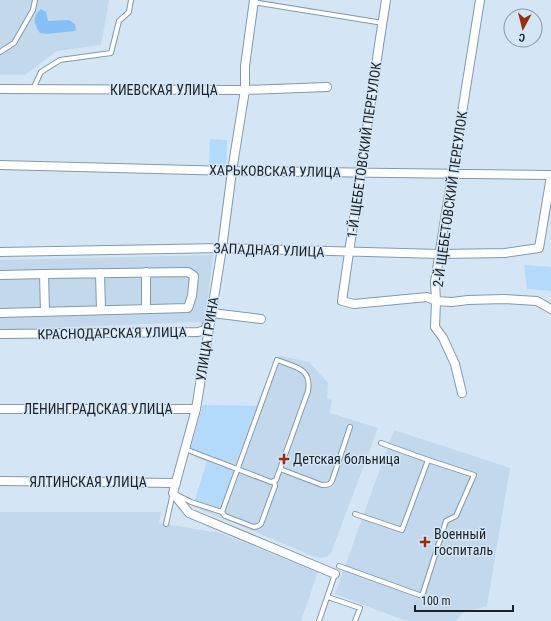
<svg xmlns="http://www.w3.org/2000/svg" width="551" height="621" viewBox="0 0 551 621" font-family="'Roboto Condensed',sans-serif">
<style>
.built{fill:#c1d8ed}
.green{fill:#b3d9fb}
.water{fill:#85bff3}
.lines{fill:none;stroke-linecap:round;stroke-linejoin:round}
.service-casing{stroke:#8798a7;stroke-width:6}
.minor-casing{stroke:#8798a7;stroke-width:10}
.service{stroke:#fff;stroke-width:4}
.minor{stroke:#fff;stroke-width:8}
.poi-dot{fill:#962e0f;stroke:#d4e6f6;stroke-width:1.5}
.labels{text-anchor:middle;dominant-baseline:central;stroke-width:3;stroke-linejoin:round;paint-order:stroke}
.street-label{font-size:14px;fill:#1c2228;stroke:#d4e6f6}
.poi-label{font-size:14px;fill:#1c2228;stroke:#d4e6f6;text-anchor:start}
</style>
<rect width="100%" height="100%" fill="#d4e6f6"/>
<!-- built -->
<path class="built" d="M0,0H109L101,45L57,51L25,75H0Z
M213,255L205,323L193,322L0,330V260Z
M280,356L309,362L328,383L327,399L332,400L330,413L378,428L331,553L328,556L321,558L313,556L190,505L191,502L195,500L207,462L194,457L195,454L191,448L203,405L256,406L276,357Z
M394,430L510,468L487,606L462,613L456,621H406L335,594Z
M0,512H161L159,523L220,533L318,572L301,621H0Z"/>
<!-- green -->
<path class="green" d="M210,139L227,140L226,165L209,164Z
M524,265L551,267V291L527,289Z
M203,405L256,406L237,457L234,461L229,462L191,448Z
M207,462C216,465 230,467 233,476L223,504L217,507L195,500Z"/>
<!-- water -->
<path class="water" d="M41,9L46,12L48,21L69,20L75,24L76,30L74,31L47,34L40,33C34,24 32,17 41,9Z"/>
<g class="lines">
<defs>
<path id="service" d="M253,2L383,23
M0,52L14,43L33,10L35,0
M33,89L41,72L60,60L111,53L119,21L129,12L131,0
M185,449L271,482L276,480L280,469L322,485C327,485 330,485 332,481L350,427
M222,512L277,360C295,367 312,368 308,391L280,469
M355,514L402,530L428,460
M166,524L173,493L191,502L222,512L225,516L254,527L258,526L261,524L275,486L274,481
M339,566L422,596L446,521L456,516L474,475L428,460L381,443
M328,597L360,608L355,621
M319,621L335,574"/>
<path id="minor" d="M254,0L245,66V90L232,171L222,248L196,409L173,493L189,513L335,574
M386,0L379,45L342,301L354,304L427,297L436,301L452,302L468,300L504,299L537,301L551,309
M0,89L245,90L327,87
M0,165L232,171L551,175
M0,252L222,248L440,254L505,253L539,248L551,176
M146,272V309
M100,273L101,310
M0,275L44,274
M0,313L188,308L192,296L194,276L188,272L44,274L45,312
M0,334L198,332L205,330L212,313L261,319
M462,393L455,364L443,338L435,327L436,301L435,282L480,0
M0,409H196
M0,481L176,483"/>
</defs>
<!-- service casing -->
<use href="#service" class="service-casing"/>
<!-- minor casing -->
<use href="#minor" class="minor-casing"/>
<!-- service -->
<use href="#service" class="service"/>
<!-- minor -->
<use href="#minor" class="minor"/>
</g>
<!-- markers -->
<g class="poi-dot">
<path d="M282 453h4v4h4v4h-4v4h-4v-4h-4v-4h4z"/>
<path d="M423 536h4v4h4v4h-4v4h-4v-4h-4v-4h4z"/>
</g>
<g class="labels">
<!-- street labels -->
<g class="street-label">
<text x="164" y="90">КИЕВСКАЯ УЛИЦА</text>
<text transform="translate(364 150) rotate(-82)">1-Й ЩЕБЕТОВСКИЙ ПЕРЕУЛОК</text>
<text transform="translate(275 171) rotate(1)">ХАРЬКОВСКАЯ УЛИЦА</text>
<text transform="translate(450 199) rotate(-82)">2-Й ЩЕБЕТОВСКИЙ ПЕРЕУЛОК</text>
<text transform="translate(269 250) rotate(2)">ЗАПАДНАЯ УЛИЦА</text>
<text transform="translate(112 333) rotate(-1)">КРАСНОДАРСКАЯ УЛИЦА</text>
<text transform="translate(207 339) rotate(-81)">УЛИЦА ГРИНА</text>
<text x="98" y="409">ЛЕНИНГРАДСКАЯ УЛИЦА</text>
<text x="88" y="482">ЯЛТИНСКАЯ УЛИЦА</text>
</g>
<!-- poi labels -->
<g class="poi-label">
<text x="293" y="459">Детская больница</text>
<text x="434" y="534">Военный<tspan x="434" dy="16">госпиталь</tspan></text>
</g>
</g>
<!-- north arrow -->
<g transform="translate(523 28) rotate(187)"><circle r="19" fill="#d4e6f6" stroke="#8a98a4"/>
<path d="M0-3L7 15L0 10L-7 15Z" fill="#962e0f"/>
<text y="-6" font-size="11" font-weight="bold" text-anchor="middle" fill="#1c2228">С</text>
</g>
<!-- scale -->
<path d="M415 605v6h98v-6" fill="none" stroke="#1c2228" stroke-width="2"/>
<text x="421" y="605" font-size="12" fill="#1c2228" stroke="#d4e6f6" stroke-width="3" paint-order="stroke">100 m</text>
</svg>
